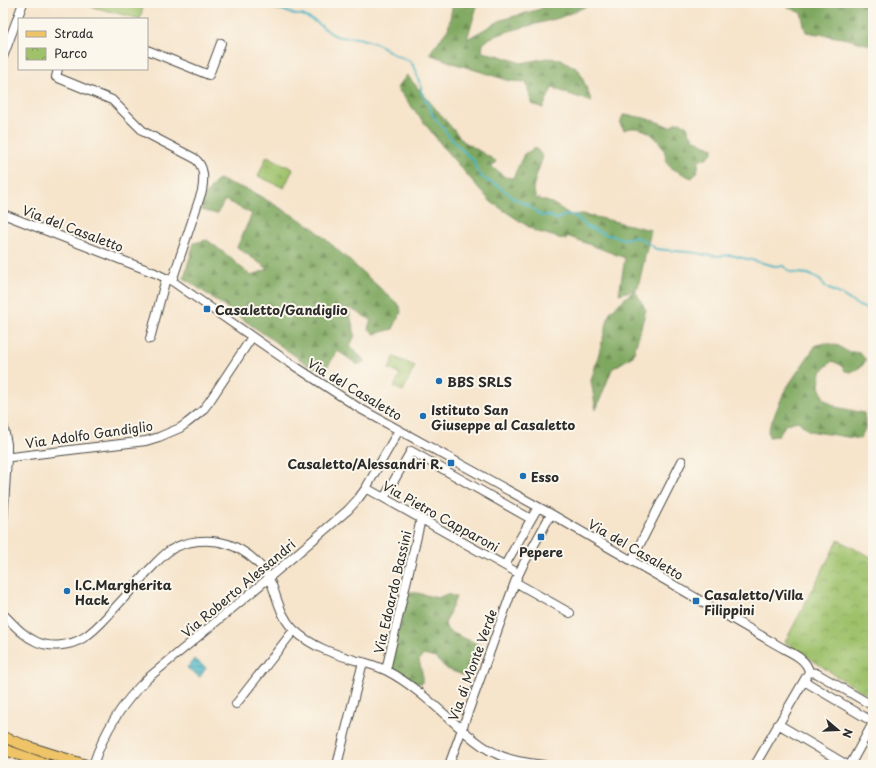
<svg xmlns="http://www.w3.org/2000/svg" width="876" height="768" viewBox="0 0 876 768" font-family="'Playpen Sans',sans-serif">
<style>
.grass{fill:url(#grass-tufts);stroke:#64764a}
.forest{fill:url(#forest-firs);stroke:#546944}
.park{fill:url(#park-crowns);stroke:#64764a}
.pitch{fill:#9ec16a;stroke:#64764a}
.water{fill:url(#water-rules);stroke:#3a7078}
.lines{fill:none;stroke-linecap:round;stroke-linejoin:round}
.stream{stroke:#48b5c4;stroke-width:2}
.minor-casing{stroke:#494743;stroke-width:10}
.major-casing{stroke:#494743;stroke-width:12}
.minor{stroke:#fff;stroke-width:8}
.major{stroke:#efc469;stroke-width:10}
.poi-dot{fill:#1f6fb2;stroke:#fbf7ec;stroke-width:1.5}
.labels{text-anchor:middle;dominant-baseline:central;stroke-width:4;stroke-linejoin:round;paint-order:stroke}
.street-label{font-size:13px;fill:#2b2b2b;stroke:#fbf7ec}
.poi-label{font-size:13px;font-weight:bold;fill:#2b2b2b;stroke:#fbf7ec;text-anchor:start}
</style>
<defs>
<pattern id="grass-tufts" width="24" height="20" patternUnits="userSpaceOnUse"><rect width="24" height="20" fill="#9ec16a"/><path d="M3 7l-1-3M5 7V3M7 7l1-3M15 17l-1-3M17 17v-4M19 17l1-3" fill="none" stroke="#819d57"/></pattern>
<pattern id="forest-firs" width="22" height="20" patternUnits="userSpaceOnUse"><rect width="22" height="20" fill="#7ea75e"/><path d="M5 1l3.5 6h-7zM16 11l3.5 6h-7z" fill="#67884e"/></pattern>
<pattern id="park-crowns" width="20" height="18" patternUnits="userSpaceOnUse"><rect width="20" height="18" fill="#9ec16a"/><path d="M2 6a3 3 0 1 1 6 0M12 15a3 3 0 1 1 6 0" fill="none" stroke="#819d57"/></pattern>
<pattern id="water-rules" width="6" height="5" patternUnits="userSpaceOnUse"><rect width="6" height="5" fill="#48b5c4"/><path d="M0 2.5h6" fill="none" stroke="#3c939f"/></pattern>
</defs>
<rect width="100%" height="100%" fill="#fbf7ec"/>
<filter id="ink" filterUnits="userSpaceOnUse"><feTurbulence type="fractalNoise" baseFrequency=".025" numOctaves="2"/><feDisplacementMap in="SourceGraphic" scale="8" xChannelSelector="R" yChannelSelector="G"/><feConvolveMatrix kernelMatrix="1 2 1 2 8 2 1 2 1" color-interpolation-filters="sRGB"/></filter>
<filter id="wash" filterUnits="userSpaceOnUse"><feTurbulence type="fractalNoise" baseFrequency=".012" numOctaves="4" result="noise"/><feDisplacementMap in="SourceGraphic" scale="16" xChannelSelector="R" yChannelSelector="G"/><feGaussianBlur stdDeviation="0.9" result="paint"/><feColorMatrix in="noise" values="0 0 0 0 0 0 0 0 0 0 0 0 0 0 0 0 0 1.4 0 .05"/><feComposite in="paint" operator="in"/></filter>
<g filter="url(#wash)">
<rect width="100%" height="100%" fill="#f6e4cb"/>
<!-- grass -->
<path class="grass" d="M267,156L293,169L284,188L258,176Z"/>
<!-- forest -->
<path class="forest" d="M453,3H478L467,39L501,20L540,9L547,3H594L559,18L509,31L490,38L483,44L482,52L501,56L521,63L547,58L561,59L579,70L592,102L552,88L543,108L532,104L526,82L510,81L456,64L429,54L448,29Z
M778,3H873V46L848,39L806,32L801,13Z
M407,75L463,141L496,161L492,167L505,177L513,178L524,154L536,148L543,157L536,176L533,189L536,198L552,203L571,215L583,214L651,230L638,288L634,289L646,310L633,356L612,369L596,410L591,381L599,353L610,312L634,290L619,294L625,258L567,236L566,240L535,231L491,202L447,152L397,88Z
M623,115C640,116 654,120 670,127L675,123L680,122L687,126C690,140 701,143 713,148V152L708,157L699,161L697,173L692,178L689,177C684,174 671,169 668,165C665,160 666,155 664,150C657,135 640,123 624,130L620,124Z
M218,179L251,191L311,226L400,306L401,312L393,329L374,334L368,328L371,320L348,307L355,335L350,346L365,361L358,365L338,351L327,367H311L184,278L194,243L207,240L227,255L251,276L268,269L237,247L252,214L225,200L217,214L201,210L204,197Z
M826,343L839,346L846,351L860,353L866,360L862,366L852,372L845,371L841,365L832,361L821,372L819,386L824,399L836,407L864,413L866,427L860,439L809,431L798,421L786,424L778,436L769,437L768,430L785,390L816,345Z
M409,591L438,598L447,594L456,597L445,624L448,631L480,645L468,677L447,669L435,658L424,655L419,660L422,672V683H414L391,668L390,663Z"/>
<!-- park -->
<path class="park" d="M838,540L873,558V698L838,677L785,642Z"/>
<!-- pitch -->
<path class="pitch" d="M77,3H144L140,19Z
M394,357L415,366L403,391L394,387L400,374L389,369Z"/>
<!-- water -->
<path class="water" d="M194,659L206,668L200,677L187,668Z"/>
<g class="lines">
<!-- stream -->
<path class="stream" d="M271,7L276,9L283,10L295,15H302L316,22L332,34L339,37L358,38L378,44L395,55L410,61L416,70L418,79L421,85V92L430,107L432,114L449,136L457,145L474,161L476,169L482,177L488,181L497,185L515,199L529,206L541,216L547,215L557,219L566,215H574L589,228L608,235L617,237L624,239L635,237L642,239L656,249L697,253L705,255L721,256L731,255L775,266H783L791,272L797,273L808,274L819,279L827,288L835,292L842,295L859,306L873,311"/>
</g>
</g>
<g filter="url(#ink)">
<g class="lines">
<defs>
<path id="minor" d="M147,50L209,75L221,43
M3,57L23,3
M58,69L56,77L112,100L144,132L194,158C205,166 204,179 202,191L172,281
M3,214L155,273L172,281L287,361L359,408L551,514L779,646C789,652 807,658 809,672
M150,339L166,278
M3,424L7,444V458L3,522
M3,458L146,441L159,437L180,428L187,423L202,411L209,402L252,337
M366,488L518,573
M384,498L411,451L531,519
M632,560L682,461
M505,565L538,507
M515,582L570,613
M3,614C13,624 23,636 37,642C51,648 70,646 83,638C95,631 104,620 113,610C124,598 136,585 147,572C154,565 161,557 169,551C186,540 209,538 228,544C247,551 264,565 272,585C278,601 281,617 294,630C312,647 334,654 358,661C367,663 377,666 387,671C414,685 436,707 459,727C470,736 481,747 495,753C510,761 527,763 544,765
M386,670L421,519
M809,672L816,673L873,706
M804,681L873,722
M236,704L294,630
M778,724L847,765
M93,765C104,732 123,702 148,678L264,582L348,510L358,499L366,488L399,430
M337,765L363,662
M449,765L515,582L523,565L551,514
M755,765L809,672
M850,765L873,723"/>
<path id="major" d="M3,737L32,748L86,765
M3,749L48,765"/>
</defs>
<!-- minor casing -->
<use href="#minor" class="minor-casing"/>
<!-- major casing -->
<use href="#major" class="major-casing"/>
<!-- minor -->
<use href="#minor" class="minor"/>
<!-- major -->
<use href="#major" class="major"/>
</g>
</g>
<!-- markers -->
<g class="poi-dot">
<rect x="203" y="305" width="8" height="8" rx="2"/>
<circle cx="439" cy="381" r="4"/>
<circle cx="423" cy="416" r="4"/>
<rect x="447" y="459" width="8" height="8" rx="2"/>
<circle cx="523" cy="476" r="4"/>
<rect x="537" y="533" width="8" height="8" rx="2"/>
<circle cx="67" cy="591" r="4"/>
<rect x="692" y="597" width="8" height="8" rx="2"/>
</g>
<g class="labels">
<!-- street labels -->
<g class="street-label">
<text transform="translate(73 228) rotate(21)">Via del Casaletto</text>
<text transform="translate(355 389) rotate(31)">Via del Casaletto</text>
<text transform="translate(89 434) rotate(-8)">Via Adolfo Gandiglio</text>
<text transform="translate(441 516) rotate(29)">Via Pietro Capparoni</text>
<text transform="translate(636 549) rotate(30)">Via del Casaletto</text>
<text transform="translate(238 588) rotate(-40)">Via Roberto Alessandri</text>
<text transform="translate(392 592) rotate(-77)">Via Edoardo Bassini</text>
<text transform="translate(472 665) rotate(-70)">Via di Monte Verde</text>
</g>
<!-- poi labels -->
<g class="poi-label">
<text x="215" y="309">Casaletto/Gandiglio</text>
<text x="447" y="381">BBS SRLS</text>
<text x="431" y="409">Istituto San<tspan x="431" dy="15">Giuseppe al Casaletto</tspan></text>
<text x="443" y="463" text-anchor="end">Casaletto/Alessandri R.</text>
<text x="531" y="476">Esso</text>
<text x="541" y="551" text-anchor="middle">Pepere</text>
<text x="75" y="584">I.C.Margherita<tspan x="75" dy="15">Hack</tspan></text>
<text x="704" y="594">Casaletto/Villa<tspan x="704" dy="15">Filippini</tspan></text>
</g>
</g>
<!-- margin -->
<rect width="876" height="768" fill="none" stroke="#fbf7ec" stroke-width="16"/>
<!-- legend -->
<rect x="18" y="18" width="130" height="52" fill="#fbf7ec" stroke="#a8a59f"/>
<rect x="26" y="31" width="20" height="6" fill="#efc469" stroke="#a8a59f"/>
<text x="54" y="38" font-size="12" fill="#2b2b2b">Strada</text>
<rect x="26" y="48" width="20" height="12" fill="url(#park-crowns)" stroke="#a8a59f"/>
<text x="54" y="58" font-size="12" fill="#2b2b2b">Parco</text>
<!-- north arrow -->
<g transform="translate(838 730) rotate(109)" stroke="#fbf7ec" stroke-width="3" paint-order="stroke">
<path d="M0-3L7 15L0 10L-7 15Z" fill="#2b2b2b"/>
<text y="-6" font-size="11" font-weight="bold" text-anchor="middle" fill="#2b2b2b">N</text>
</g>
</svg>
